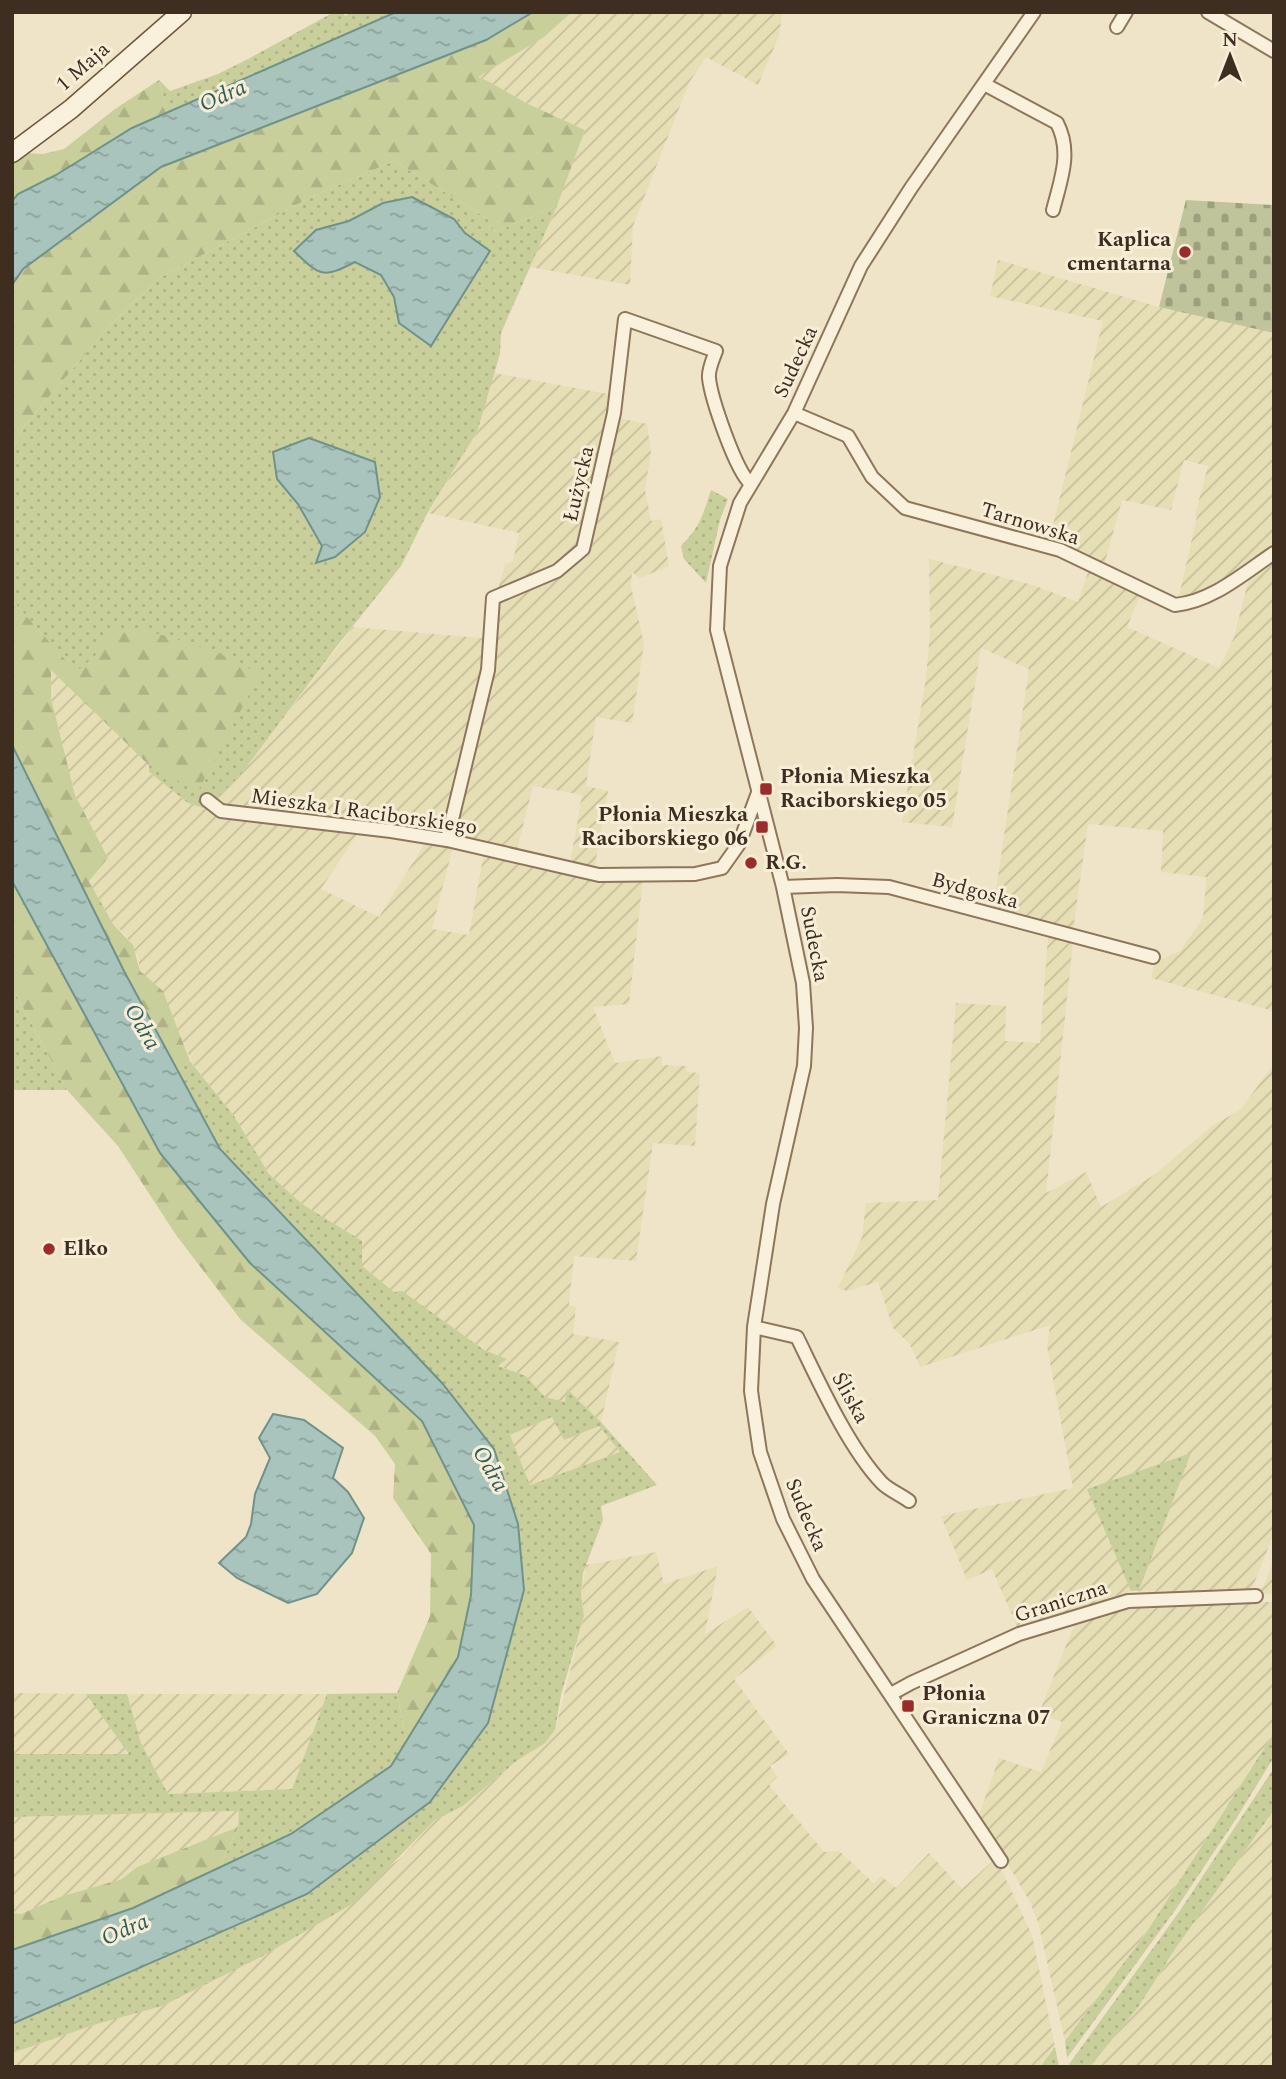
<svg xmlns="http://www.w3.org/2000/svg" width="1286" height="2079" viewBox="0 0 1286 2079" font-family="Spectral,serif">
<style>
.farmland{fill:url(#farmland-furrows)}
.green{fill:url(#green-dots);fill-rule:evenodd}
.forest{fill:url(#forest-firs)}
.cemetery{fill:url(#cemetery-stones)}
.water{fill:url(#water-ripples);stroke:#6f938a;stroke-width:2}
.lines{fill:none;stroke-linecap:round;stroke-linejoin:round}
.street-casing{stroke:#8d765c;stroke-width:16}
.secondary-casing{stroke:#6f573f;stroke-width:21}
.street{stroke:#faf1dc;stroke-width:12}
.secondary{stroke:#faf1dc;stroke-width:18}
.poi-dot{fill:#9e2a2b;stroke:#f7eed8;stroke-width:2.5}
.labels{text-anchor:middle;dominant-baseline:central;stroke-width:6;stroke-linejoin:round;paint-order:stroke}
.street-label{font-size:21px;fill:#3d2e20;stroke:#f7eed8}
.poi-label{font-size:21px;font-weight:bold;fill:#3d2e20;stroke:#f7eed8;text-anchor:start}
.water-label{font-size:23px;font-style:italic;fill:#2f5d5a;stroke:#f7eed8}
</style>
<defs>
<pattern id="farmland-furrows" width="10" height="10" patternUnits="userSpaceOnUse" patternTransform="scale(1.75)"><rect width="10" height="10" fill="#e6deb5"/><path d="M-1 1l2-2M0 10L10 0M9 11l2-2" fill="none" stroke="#c6bf9b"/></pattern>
<pattern id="green-dots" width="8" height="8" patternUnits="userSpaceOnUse" patternTransform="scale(1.75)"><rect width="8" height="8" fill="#c9cf9b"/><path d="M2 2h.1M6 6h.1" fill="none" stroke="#aeb285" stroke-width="1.8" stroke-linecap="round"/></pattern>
<pattern id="forest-firs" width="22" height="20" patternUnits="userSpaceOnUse" patternTransform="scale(1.75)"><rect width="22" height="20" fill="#c9cf9b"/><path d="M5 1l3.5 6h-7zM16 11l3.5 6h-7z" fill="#aeb285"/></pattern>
<pattern id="cemetery-stones" width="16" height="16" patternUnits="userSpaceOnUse" patternTransform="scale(1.75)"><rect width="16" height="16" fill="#bfc49a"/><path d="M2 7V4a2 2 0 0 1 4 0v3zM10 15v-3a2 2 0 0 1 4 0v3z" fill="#9ca07d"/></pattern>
<pattern id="water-ripples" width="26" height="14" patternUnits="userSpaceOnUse" patternTransform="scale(1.75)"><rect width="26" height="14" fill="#a9c4bc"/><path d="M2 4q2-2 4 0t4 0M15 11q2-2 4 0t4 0" fill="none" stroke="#8ba098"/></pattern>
</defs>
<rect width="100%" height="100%" fill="#f0e4c8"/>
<!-- farmland -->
<path class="farmland" d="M572,12H782L779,36L758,85L706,57L689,83L633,226L630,285L530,267L557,206L585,130L526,103L490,82L477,77L544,37Z
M998,260L1159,307L1274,332V550L1216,588L1178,601L1197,516L1195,515L1208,466L1184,460L1171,510L1122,500L1104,566L1049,542L1103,321L990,296Z
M494,373L613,395L609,416L647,424L651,453L645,489L651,521L661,519L669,566L640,578L632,572L631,586L644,644L632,723L596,717L586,786L608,791L594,870L570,864L582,795L533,786L516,853L219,805L218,795L239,777L353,627L493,639L495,614L500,600L498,589L505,565L513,561L519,533L428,513L477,432Z
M929,559L1033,585L1078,602L1089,569L1141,594L1127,627L1219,668L1234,637L1250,574L1274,559V1011L1151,978L1155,962L1180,951L1203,918L1206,883V877L1161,872L1163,831L1088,824L1073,930L993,910L1029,669L981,648L952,827L902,822L926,678L930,633Z
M51,669L149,765V772L188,803L359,832L321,889L379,917L427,840L453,847L432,929L469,935L484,852L643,879L629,1004L593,1007L615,1063L662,1056V1065L686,1066L687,1072L700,1073L695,1146L653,1143L636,1261L574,1256L569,1305L576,1307L573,1334L619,1342L601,1422L568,1390L566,1403L545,1397L526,1376L498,1366L506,1359L484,1350L394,1292L362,1266L361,1241L302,1204L269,1174L234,1116L192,1063L173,1018L140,971L138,957L125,934L113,924L89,881L108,858L75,795L51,698Z
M1048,937L1073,943L1046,1193L1086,1172L1101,1207L1154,1175L1212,1126L1240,1110L1274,1064V1533L1251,1591L1263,1587L1274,1560V1595L1250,1592L1223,1594L1131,1591L1019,1631L992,1569L967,1580L941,1516L1073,1488L1047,1346L1050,1325L920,1367L910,1344L893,1328L878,1282L847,1291L838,1288L862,1237L866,1203L938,1200L956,1003L1006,1006L1005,1041L1040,1043Z
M552,1417L599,1426L620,1452L530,1485L510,1435Z
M656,1552L664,1584L718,1566L705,1634L748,1607L777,1646L734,1679L789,1754L770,1766L777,1777L769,1785L824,1852L839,1851L874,1883L881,1876L896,1888L929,1853L962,1889L996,1858L1032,1935L1055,2047L1040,2067H12V2053L97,2024L162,2006L261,1957L290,1939L402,1857L435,1820L463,1806L555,1730L584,1616L581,1595L586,1565Z
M1174,1602H1274V1733L1143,1937L1065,2041L1038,1922L1030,1902L979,1815L999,1758L1041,1772L1062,1722L1039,1713L1073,1628L1079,1618L1128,1604Z
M12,1693L86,1694L130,1754H12Z
M127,1694H327L292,1789L168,1794L141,1743Z
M1274,1810V2067H1090L1139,2006L1173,1952Z
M239,1811L238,1827L137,1867L123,1879L60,1897L21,1914L12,1913V1817Z"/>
<!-- green -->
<path class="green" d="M334,12H343L345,16L352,12H400L167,113L159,80L170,91L218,74L248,59Z
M394,161L490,220L495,232L557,206L501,333L500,354L477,432L428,512L401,566L337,646L239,777L219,795V813L188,803L149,772V765L51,669L43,635L12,600V450L25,425L110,325L161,277L313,196Z
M711,490L728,499L720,520L706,583L684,559L681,546C701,525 702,517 711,490Z
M12,987L67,1090H12Z
M190,1061L234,1116L269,1174L302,1204L362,1241V1266L394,1292L402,1291L484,1350L507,1359L498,1366L526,1376L545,1397L565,1402L567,1389L601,1422L657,1485L601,1506L603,1520L583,1573L581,1595L584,1616L561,1695L555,1730L545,1743L518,1760L463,1806L435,1820L354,1903L261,1957L162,2006L97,2024L12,2053V2021L95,1988L307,1894L430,1802L518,1524L494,1449L442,1383L220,1149L178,1071ZM552,1417L564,1440L599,1426L620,1452L530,1485L510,1435Z
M1191,1453L1139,1590L1131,1591L1087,1489Z
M397,1693L406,1741L391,1766L291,1834L220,1867L238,1827L239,1811L13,1817L12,1754H129L86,1694H127L141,1743L168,1794L292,1789L327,1694Z
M1274,1733V1757L1236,1819L1176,1909L1067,2058L1065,2041L1144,1936Z
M1274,1768V1810L1173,1952L1139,2006L1090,2067H1067L1179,1912Z
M1055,2047L1059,2067H1040Z"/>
<!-- forest -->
<path class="forest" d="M533,12H572L544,37L478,77L490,82L526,103L585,130L557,206L495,232L490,220L394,161L313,196L161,277L110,325L25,425L12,450V285L23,269L161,167L486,40Z
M159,80L167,113C128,130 95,152 58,174C43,183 24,187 12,201V164L27,153L43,154L64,149L115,109Z
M12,600L76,672L95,656L108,628C119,629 131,628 142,630C169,636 241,657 259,676L199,789H193L149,765L51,670V698L75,795L108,858L89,881L113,924L133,945L140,971L163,991L190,1061L178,1071L124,971L12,746Z
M12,882L160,1153L250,1263L422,1421L474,1525L471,1595L458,1657L406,1741L397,1693L430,1616L431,1554L393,1498L395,1464L375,1436L241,1320L176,1235L118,1146L67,1090L12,987Z
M238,1827L220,1867L133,1908L12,1950V1913L21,1914L60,1897L122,1879L137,1867Z"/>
<!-- cemetery -->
<path class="cemetery" d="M1186,200L1274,205V333L1159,307Z"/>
<!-- water -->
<path class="water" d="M396,12H533L486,40L161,167L23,269L12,285V201L18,194L56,175L132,128Z
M412,197L454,219L465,233L490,251L431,346L399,323L394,297L381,275L355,262C322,279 320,276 294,251L316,230L349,221L383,203Z
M309,438L375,462L380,497L365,532L335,557L316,563L322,546L298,504L277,479L273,452Z
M12,745L124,971L220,1149L442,1383L494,1449L518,1524L524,1590L488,1723L430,1802L307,1894L12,2024V1950L133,1908L291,1834L391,1766L458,1657L471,1595L474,1525L422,1421L250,1263L160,1153L12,881Z
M273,1414L304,1420L343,1448L333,1478L348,1492L364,1518L352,1553L317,1594L288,1603L237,1578L219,1563L246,1537L251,1524L255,1494L270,1458L259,1438Z"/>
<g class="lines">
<defs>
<path id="street" d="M1208,12L1274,51
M1117,27L1126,12
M984,84L1057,123C1072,152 1061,179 1053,210
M794,413L848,436L872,477L905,508L1060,550L1175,605C1213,601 1244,573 1274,553
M207,800L221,811L391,831L447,840L599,875L695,874L722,868L739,844L759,790
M447,840L488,670L493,598L557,571L583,549L614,413L625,319L716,351C713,359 708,370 709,378C711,398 736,472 751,484
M783,887L837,885L889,887L1153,957
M754,1327L797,1337C819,1382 848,1447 882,1483C889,1490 901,1495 909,1501
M891,1694L911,1683L1019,1634L1128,1601L1256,1596
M1001,1861L813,1579L783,1519L760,1452L751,1391L754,1327L773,1204L804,1066L806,1028L803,983L783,887L717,630L720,566L740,503L794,413L861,266L911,188L1034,12"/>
<path id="secondary" d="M12,153L71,109L182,12"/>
</defs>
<!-- street casing -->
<use href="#street" class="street-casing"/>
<!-- secondary casing -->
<use href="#secondary" class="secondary-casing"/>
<!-- street -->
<use href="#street" class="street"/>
<!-- secondary -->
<use href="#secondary" class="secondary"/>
</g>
<!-- markers -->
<g class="poi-dot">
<circle cx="1185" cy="252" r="7"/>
<rect x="759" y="782" width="14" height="14" rx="3.5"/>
<rect x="755" y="820" width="14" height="14" rx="3.5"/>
<circle cx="751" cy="863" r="7"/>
<circle cx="49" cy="1249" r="7"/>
<rect x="901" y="1699" width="14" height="14" rx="3.5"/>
</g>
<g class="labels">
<!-- street labels -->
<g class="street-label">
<text transform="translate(83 67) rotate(-41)">1 Maja</text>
<text transform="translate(796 362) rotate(-65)">Sudecka</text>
<text transform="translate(579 484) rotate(-77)">Łużycka</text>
<text transform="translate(1030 524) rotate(17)">Tarnowska</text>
<text transform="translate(364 812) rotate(8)">Mieszka I Raciborskiego</text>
<text transform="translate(975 891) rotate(15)">Bydgoska</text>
<text transform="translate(814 944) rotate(79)">Sudecka</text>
<text transform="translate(850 1398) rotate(61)">Śliska</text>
<text transform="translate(806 1515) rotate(67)">Sudecka</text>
<text transform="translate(1061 1602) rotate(-18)">Graniczna</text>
</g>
<!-- poi labels -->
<g class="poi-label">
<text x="1171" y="240" text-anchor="end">Kaplica<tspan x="1171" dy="24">cmentarna</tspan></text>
<text x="780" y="777">Płonia Mieszka<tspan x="780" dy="24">Raciborskiego 05</tspan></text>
<text x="748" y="815" text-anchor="end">Płonia Mieszka<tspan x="748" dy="24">Raciborskiego 06</tspan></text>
<text x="765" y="863">R.G.</text>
<text x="63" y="1249">Elko</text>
<text x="922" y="1694">Płonia<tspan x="922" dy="24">Graniczna 07</tspan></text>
</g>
<!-- water labels -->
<g class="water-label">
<text transform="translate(223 96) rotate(-24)">Odra</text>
<text transform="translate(142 1027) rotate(60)">Odra</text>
<text transform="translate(490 1469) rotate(60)">Odra</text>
<text transform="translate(125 1930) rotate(-23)">Odra</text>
</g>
</g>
<!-- border -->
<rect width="1286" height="2079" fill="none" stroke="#3d2e20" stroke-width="28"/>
<!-- north arrow -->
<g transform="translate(1230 56)" stroke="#f7eed8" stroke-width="5" paint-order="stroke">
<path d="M0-5L12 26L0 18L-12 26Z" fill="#3d2e20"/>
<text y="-10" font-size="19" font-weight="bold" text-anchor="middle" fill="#3d2e20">N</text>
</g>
</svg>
